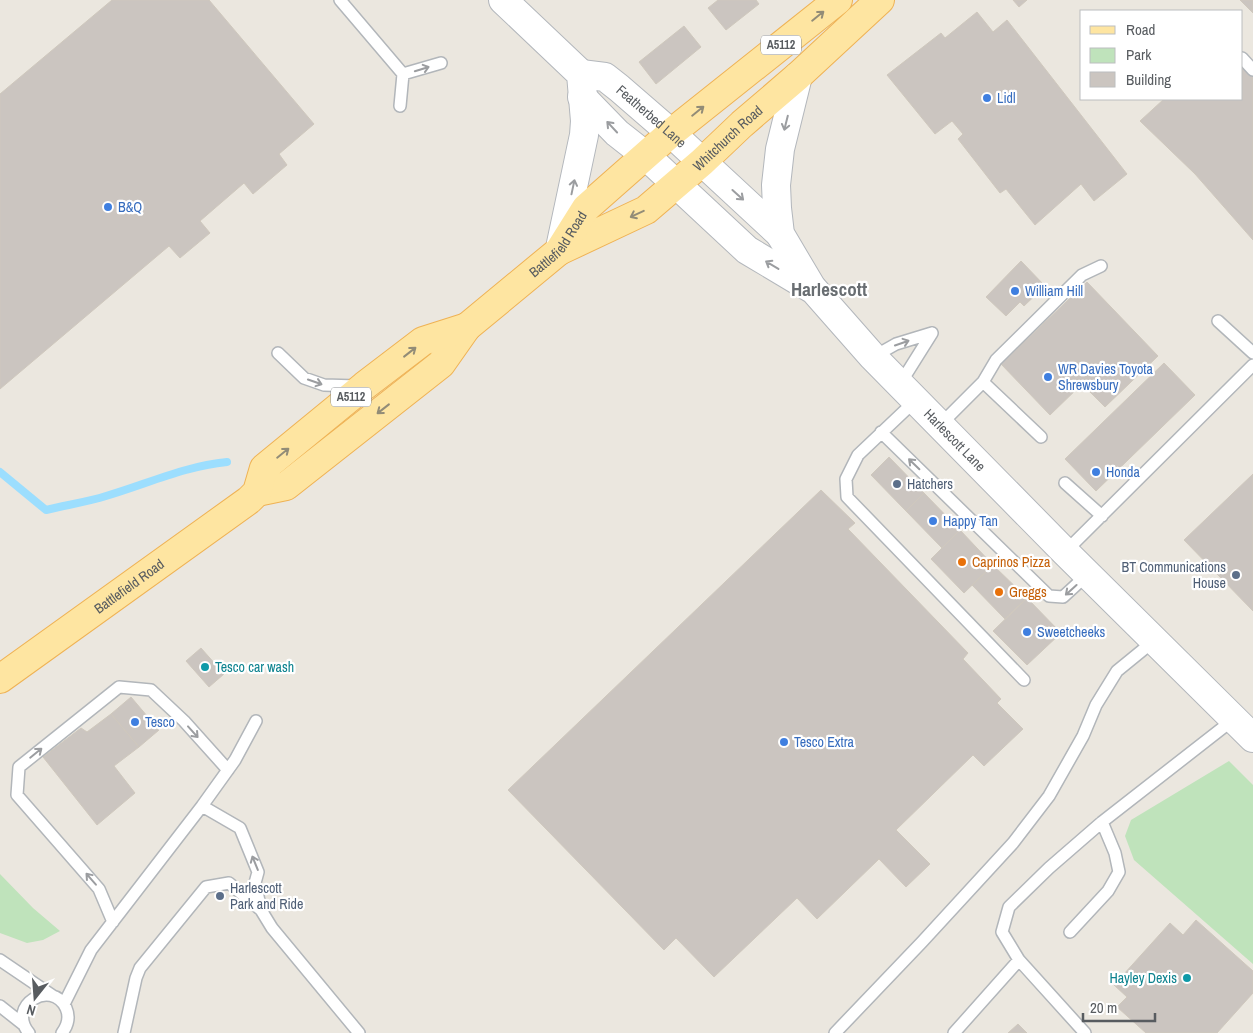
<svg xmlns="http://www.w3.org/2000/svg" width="1253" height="1033" viewBox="0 0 1253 1033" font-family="'Archivo Narrow',sans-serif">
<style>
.green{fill:#bfe3bb}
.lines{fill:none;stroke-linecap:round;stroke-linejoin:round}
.stream{stroke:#9cdefe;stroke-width:8}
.building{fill:#cbc5c0;stroke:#cfc8bd}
.lane-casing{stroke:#b2b6ba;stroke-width:14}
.secondary-casing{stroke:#b3b7bc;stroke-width:30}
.primary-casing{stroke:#efb254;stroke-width:30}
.lane{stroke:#fff;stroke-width:11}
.secondary{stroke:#fff;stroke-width:28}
.primary{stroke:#fee5a1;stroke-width:28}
.oneway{stroke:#928c77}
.oneway2{stroke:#9b9da0}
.shop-dot{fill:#3f7fe0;stroke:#fff;stroke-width:2}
.service-dot{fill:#5c6f8a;stroke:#fff;stroke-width:2}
.food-dot{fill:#e8710a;stroke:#fff;stroke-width:2}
.culture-dot{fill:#0f9aa8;stroke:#fff;stroke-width:2}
.labels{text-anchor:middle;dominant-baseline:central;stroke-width:4.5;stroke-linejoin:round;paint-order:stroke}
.shield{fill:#fff;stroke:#8a8d90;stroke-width:1}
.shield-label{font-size:12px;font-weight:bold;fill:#585c60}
.shop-label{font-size:14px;fill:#366cbe;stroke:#fff;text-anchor:start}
.street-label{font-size:14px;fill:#585c60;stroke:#fff}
.service-label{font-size:14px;fill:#4e5e75;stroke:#fff;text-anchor:start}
.food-label{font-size:14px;fill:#c56008;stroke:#fff;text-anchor:start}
.culture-label{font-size:14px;fill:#0d838f;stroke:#fff;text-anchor:start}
.district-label{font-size:19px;font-weight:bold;fill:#696e72;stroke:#fff}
</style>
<rect width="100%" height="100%" fill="#ebe7df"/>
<!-- green -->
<path class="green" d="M1229,761L1253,785V964L1134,860L1125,836L1131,820Z
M0,874L33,908L60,931L43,940L27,943L0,933Z"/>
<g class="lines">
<!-- stream -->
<path class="stream" d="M0,472L46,510C66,505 87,502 106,496C147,484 185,466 227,462"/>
</g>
<!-- building -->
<path class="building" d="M112,0H209L314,124L279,154L287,165L253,194L244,183L200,221L210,233L180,258L169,246L0,389V94Z
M718,0H756L759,4L726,30L708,8Z
M1013,0H1027L1019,7Z
M1240,0H1253V13Z
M977,12L993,32L1007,20L1127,174L1094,201L1081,184L1035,225L1006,189L1000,193L958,139L963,134L952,121L935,134L887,75L941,33L945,38Z
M684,26L701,47L656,84L639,62Z
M1242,62L1253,74V240L1195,174L1140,121L1164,99H1242Z
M1021,261L1045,286L1024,306L1020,302L1006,316L986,297Z
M1087,282L1158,356L1105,407L1082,384L1050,415L1001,364Z
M1164,363L1195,395L1096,491L1065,459Z
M889,457L924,493L906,511L871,475Z
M1253,474V611L1184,540Z
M821,490L855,523L848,529L968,653L963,659L1001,699L997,703L1023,729L984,766L973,755L896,830L930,864L906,887L879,859L817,919L797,898L714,977L676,938L664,950L508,790Z
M924,493L960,530L942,548L906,511Z
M960,530L993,565L964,593L931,559Z
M993,565L1027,598L1005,619L972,585Z
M1027,598L1061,633L1027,665L993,631Z
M201,648L224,674L209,687L186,661Z
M131,697L159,730L139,747L111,714Z
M111,714L139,747L114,766L135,793L97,825L43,757L81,728L87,732Z
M1196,920L1253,971V993L1217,1033H1146L1117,1007L1127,997L1114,985L1170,923L1183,935Z
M1018,1024L1027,1033H1008Z"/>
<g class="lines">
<defs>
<path id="lane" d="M340,0L403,74L400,106
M1242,58L1253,70
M403,74L441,63
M1218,321L1253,353
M278,353L304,378L324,385L357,386
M873,357L896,344L932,333
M983,382L1041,437
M900,384L932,333
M916,400L858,455L846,479L847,497L1024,680
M940,425L983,382L996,360L1082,275L1101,266
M881,432L1049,596L1063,597L1088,574
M1065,483L1102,516
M1065,552L1253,365
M202,806L240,828L258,872L255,883L261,910
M113,922L99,889L17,795L19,767L119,687L151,690L184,721L228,770
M1070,932L1108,891L1119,872L1115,853L1102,822
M0,960L53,996
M64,1004L91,950L202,806L235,760L256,721
M0,1006L24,1025
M29,1033C6,1006 51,978 66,1008C70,1017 68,1025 62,1033
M124,1033L136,978L140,968L206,887L229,883L261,910L272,928L359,1033
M835,1033L922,942L1013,843L1049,796L1083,736L1096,705L1117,671L1155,640
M954,1033L1019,960
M1085,1033L1019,960L1002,932L1009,907L1049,868L1102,822L1234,719"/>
<g id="secondary">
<path d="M503,0L581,74L585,121L584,135L560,248"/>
<path id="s1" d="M581,74L605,77L619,88L671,133L780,234"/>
<path d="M798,76L780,149L776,185L777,208L780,234L812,288"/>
<path id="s2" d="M582,97L617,133L645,155L747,250L814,290L873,357L1065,552L1253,738"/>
</g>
<g id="primary">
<path id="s3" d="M559,251L646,210L702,162L742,124L798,76L880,0"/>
<path id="s4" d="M257,492L286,486L441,364L467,327L559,251L586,208L671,133L838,0"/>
<path id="s5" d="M0,679L249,500L257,492L264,468L364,386L423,341L467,327"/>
</g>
</defs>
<!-- lane casing -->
<use href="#lane" class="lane-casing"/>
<!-- secondary casing -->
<use href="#secondary" class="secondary-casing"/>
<!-- primary casing -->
<use href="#primary" class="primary-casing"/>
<!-- lane -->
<use href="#lane" class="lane"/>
<!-- secondary -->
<use href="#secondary" class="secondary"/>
<!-- primary -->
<use href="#primary" class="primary"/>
</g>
<!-- one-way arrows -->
<defs><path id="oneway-shaft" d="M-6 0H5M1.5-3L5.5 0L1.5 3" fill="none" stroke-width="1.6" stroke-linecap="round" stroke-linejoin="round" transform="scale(1.25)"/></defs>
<g class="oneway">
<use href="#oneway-shaft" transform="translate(818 16) rotate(-39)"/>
<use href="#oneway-shaft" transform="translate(698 111) rotate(-39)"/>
<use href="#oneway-shaft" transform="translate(637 214) rotate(155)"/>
<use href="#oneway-shaft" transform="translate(410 352) rotate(-38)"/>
<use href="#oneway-shaft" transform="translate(383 409) rotate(142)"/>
<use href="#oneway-shaft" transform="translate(283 453) rotate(-39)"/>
</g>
<g class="oneway2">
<use href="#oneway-shaft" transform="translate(422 69) rotate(-17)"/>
<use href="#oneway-shaft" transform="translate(786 123) rotate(104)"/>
<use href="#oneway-shaft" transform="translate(612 127) rotate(-133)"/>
<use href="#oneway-shaft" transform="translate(573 187) rotate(-78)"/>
<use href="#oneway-shaft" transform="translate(738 195) rotate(42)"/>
<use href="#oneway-shaft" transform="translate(772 265) rotate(-149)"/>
<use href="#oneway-shaft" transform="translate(902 343) rotate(-19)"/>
<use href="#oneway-shaft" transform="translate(315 382) rotate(19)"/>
<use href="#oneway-shaft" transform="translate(914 464) rotate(-136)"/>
<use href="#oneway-shaft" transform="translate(1071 590) rotate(138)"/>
<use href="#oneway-shaft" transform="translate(193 732) rotate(48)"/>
<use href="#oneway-shaft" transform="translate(36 753) rotate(-39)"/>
<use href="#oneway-shaft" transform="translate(255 863) rotate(-112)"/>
<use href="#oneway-shaft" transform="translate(91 879) rotate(-131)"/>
</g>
<!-- markers -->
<g class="shop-dot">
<circle cx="987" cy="98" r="5"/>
<circle cx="108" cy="207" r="5"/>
<circle cx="1015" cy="291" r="5"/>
<circle cx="1048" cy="377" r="5"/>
<circle cx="1096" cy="472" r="5"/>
<circle cx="933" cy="521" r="5"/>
<circle cx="1027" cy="632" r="5"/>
<circle cx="135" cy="722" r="5"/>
<circle cx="784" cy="742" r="5"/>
</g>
<g class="service-dot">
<circle cx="897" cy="484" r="5"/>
<circle cx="1236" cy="575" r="5"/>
<circle cx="220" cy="896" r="5"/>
</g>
<g class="food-dot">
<circle cx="962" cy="562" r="5"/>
<circle cx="999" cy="592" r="5"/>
</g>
<g class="culture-dot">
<circle cx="205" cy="667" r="5"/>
<circle cx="1187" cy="978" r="5"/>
</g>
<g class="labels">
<!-- shield labels -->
<g class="shield">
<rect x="761" y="35.5" width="40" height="19" rx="4"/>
<rect x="331" y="387.5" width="40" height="19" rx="4"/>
</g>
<g class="shield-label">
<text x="781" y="45">A5112</text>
<text x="351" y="397">A5112</text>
</g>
<!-- shop labels -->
<g class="shop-label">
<text x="997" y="98">Lidl</text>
<text x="118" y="207">B&amp;Q</text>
<text x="1025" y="291">William Hill</text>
<text x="1058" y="369">WR Davies Toyota<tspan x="1058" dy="16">Shrewsbury</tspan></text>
<text x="1106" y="472">Honda</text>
<text x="943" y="521">Happy Tan</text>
<text x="1037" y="632">Sweetcheeks</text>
<text x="145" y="722">Tesco</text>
<text x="794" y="742">Tesco Extra</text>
</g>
<!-- street labels -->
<g class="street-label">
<text stroke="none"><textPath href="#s1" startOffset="85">Featherbed Lane</textPath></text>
<text stroke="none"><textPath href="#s3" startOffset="205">Whitchurch Road</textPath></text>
<text stroke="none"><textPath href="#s4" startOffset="396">Battlefield Road</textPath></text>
<text stroke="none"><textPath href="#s2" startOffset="509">Harlescott Lane</textPath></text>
<text stroke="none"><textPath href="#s5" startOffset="159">Battlefield Road</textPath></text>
</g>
<!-- service labels -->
<g class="service-label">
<text x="907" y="484">Hatchers</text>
<text x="1226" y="567" text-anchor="end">BT Communications<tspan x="1226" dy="16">House</tspan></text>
<text x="230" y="888">Harlescott<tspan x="230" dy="16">Park and Ride</tspan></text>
</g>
<!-- food labels -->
<g class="food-label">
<text x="972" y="562">Caprinos Pizza</text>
<text x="1009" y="592">Greggs</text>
</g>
<!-- culture labels -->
<g class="culture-label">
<text x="215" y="667">Tesco car wash</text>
<text x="1177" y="978" text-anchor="end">Hayley Dexis</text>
</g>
<!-- district labels -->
<g class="district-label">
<text x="829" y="289">Harlescott</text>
</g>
</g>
<!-- legend -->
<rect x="1080" y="10" width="162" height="90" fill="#ffffff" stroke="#bcbebf"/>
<rect x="1090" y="26" width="25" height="8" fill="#fee5a1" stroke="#bcbebf"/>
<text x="1126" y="35" font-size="15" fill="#585c60">Road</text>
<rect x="1090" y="48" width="25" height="15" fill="#bfe3bb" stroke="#bcbebf"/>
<text x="1126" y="60" font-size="15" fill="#585c60">Park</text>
<rect x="1090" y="72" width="25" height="15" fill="#cbc5c0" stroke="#bcbebf"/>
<text x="1126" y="85" font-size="15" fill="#585c60">Building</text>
<!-- north arrow -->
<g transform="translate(35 998) rotate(197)" stroke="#ffffff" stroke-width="4" paint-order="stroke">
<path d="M0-4L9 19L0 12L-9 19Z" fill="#585c60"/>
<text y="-8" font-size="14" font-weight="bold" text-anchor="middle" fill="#585c60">N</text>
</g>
<!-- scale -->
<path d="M1083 1013v8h72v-8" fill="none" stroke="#585c60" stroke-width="2.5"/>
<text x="1090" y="1013" font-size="15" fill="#585c60" stroke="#ffffff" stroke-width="4" paint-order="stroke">20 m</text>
</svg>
